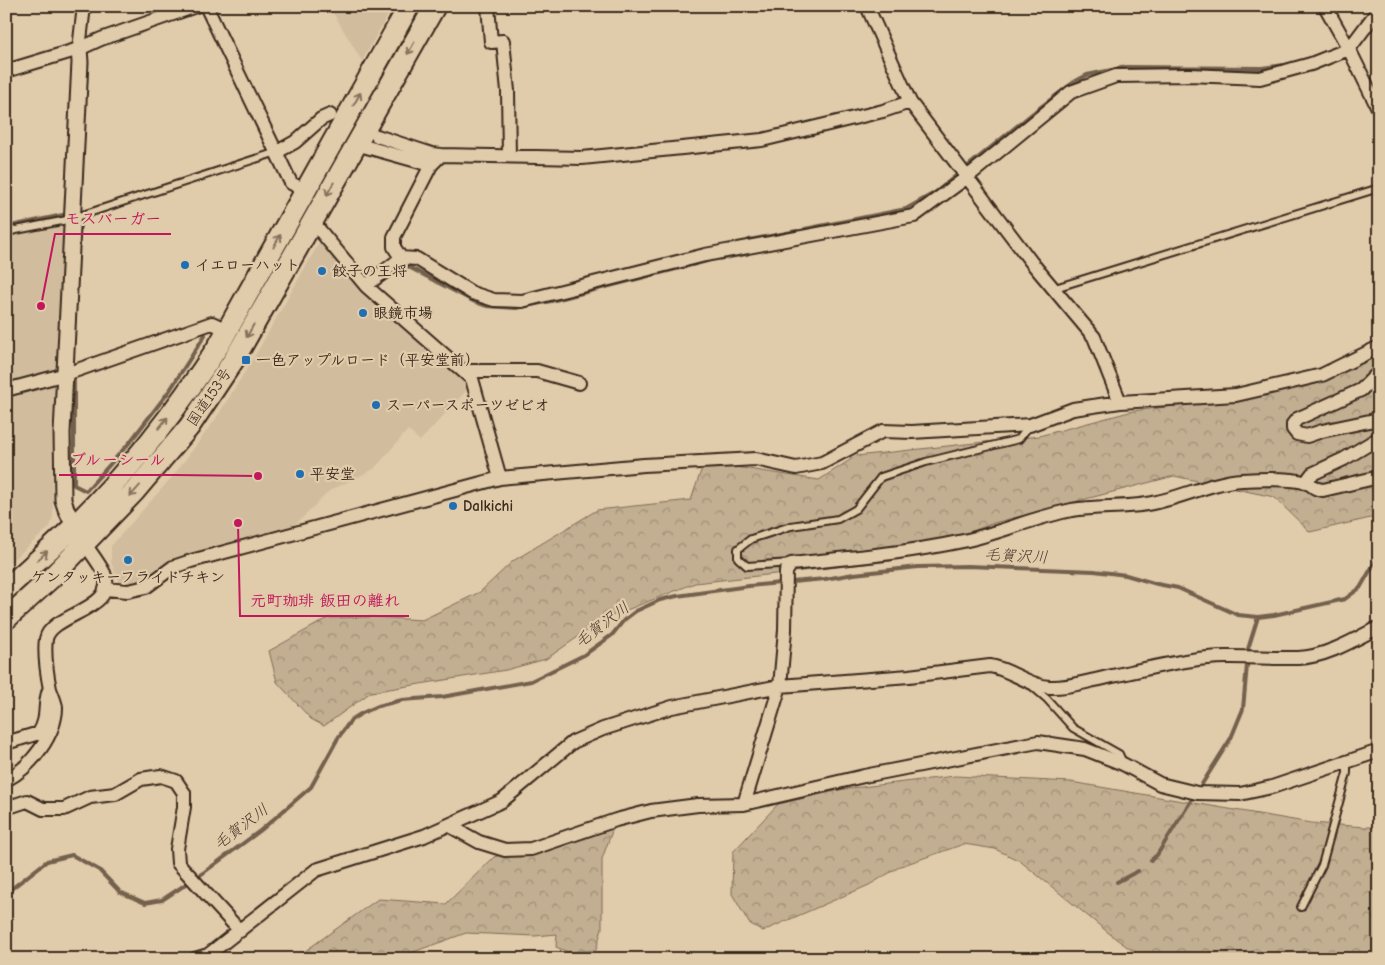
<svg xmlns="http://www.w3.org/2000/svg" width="1385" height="965" viewBox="0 0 1385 965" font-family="'Comic Neue','Klee One',sans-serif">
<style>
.built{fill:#d1bc9d}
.forest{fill:url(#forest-crowns);stroke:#7e6c58}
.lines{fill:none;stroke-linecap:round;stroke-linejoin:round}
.stream{stroke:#73614d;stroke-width:4}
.service-casing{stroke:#3b2a1e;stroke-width:10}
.minor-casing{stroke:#3b2a1e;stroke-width:16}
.tertiary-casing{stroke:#3b2a1e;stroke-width:19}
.trunk-casing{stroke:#3b2a1e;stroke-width:24}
.service{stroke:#e0cbaa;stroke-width:6}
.minor{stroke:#e0cbaa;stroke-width:12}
.tertiary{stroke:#e0cbaa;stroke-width:15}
.trunk{stroke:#e0cbaa;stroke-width:20}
.oneway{stroke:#85725d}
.poi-dot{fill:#1f6fb2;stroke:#e0cbaa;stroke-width:2}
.labels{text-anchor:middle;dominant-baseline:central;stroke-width:4.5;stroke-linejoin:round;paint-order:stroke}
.poi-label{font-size:15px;font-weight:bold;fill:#3b2a1e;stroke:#e0cbaa;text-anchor:start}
.street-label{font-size:15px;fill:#3b2a1e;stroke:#e0cbaa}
.water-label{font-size:16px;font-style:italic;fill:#4e3c2e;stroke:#e0cbaa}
.leader{fill:none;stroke:#c2185b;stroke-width:2}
.callout-dot{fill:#c2185b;stroke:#e0cbaa;stroke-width:2}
.callout-label{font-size:16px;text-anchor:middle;font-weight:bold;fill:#c2185b;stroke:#e0cbaa;stroke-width:4.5;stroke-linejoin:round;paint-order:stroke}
</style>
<defs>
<pattern id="forest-crowns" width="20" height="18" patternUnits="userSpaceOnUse" patternTransform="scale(1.25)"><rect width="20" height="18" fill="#c2ae91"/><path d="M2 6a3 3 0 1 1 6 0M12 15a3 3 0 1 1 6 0" fill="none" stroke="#9f8e76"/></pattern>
</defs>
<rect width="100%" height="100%" fill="#e0cbaa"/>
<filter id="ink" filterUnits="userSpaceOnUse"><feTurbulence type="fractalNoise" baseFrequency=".02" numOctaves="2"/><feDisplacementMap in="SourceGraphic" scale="10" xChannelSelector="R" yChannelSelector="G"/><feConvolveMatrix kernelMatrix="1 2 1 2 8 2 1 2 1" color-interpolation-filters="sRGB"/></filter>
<g filter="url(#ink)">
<!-- built -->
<path class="built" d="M329,6H393L362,61Z
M58,224L64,230L56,370L6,386V235Z
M319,243L323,244L466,380V391L420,441L408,430L374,469L329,491L292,528L172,561L145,581L139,584L126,585L119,581L111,562V546L173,476L215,420L256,354Z
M55,384L52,450L53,516L50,527L6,566V397Z"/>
<!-- forest -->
<path class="forest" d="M1379,350V516L1310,532L1274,497L1174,476L994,523L891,561L695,583L604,619L546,659L506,670L371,692L324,726L311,719L277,682L269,651L328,618L371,617L422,620L480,592L513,561L597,510L691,500L704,462L819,480L856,456L1039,436L1133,411L1271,394L1298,387L1368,361Z
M955,776L1071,782L1311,823L1366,827H1379V959H1144L1115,938L1020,861L995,849L964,844L901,866L869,885L763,931L749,923L732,894L733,852L778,804L844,789Z
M616,820L602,859V928L596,950L568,952L556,947L557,934L535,936L466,933L394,959H294L378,899L446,904L494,857Z"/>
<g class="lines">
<!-- stream -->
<path class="stream" d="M968,166L1038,109L1074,82L1087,75L1126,67L1262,68L1284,65
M6,227L63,215
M805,229L906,209L936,192L958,174
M749,240L797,231
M381,282L405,265L473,301L487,306L516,308L551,301L711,260L747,254
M71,378L74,377V485L86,491L130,442L170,390L205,335
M1248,649L1258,617
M1202,784L1231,738L1243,709L1247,665
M1151,860L1157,855L1192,799
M1117,882L1138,871
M6,893L47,861L72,855L99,870L120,892L145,903L162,900L203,873L261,830L311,787L338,738L351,720L362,713L378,706L402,700L442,697L531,681L584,655L612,635L624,620L636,611L660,600L677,596L749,586L825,579L854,574L918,567L968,566L1094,571L1126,575L1157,584L1178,588L1238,615L1258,617L1274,615L1345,599L1360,588L1379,555"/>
<defs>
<path id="service" d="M6,232L67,220L277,152
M1055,288L1379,188
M791,563L747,566L738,558V549L751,539L791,526L838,519L856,509L881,477L926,462L1019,439L1029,426
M1033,687L1047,699L1073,728L1119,754L1123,763
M1301,907L1322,865L1347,773V763"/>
<path id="minor" d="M206,6L291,183L306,191
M488,6L491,42L503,41L508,91L509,156
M867,6L910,102L1032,263L1094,337L1120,402
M1325,6L1349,49L1379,110
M79,49L84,6
M6,71L79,49L101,39L196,6
M377,136L432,154L441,155L582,158L762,140L883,111L910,102
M356,144L431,165
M277,152L295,142L321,119L330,115
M312,221L366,286L472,379L500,478
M401,258L394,247V237L431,165L441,155
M366,286L401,258L417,259L472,293L494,300L522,301L705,255L914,216L966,178L1071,92L1116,76L1189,75L1260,78L1311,64L1349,49L1379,9
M463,371H537L579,383
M1379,372L1361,390L1297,419L1293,424V429L1297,434L1307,436L1322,431L1379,419
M6,390L66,374L212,323L227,330
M1379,477L1323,490C1312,489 1314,485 1307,483C1292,478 1258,479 1242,480C1210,482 1180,499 1147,504C1123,508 1097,506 1072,510C1035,517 1000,533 963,541C907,553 848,558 791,564L786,572L785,630L780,686L744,804L864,776L1038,742L1085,749L1123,764L1160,784L1197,793L1240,794L1272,787L1379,751
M1308,483L1309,478L1312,474L1344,459L1379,438
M105,589L128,591L146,587L173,567L191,561L500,478L644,465L756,459L796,468L822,463L883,431L912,432L1030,425L1073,409L1120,402L1236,395L1322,375L1379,347
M6,743L39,733C49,717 43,705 49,690
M6,780C30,768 56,735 56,707C55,701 52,695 50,689C47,674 44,654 46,639C51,613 120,610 104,573C99,563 91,553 85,544
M6,808L27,801L43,809H64L90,797L115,794L141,779L161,776L176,781L184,793V807L177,849L178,863L240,931
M450,826L479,842L505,850L531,849L616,820L651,811L698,805L744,804
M195,959L208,955L316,870L424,836L502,801L573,742L603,729L672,707L780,686L909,676L990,666C1010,669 1031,687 1050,687C1065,688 1081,683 1095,680C1127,673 1159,665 1192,660C1227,654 1263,659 1298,658C1326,657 1354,640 1379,627"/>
<path id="tertiary" d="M78,534L66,509L63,500L62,433L80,62L79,49"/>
<path id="trunk" d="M6,589C29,568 52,548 73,527C127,474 178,408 219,345L409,6
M6,619L51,578L134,492L189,427L235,358L435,6"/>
</defs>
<!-- service casing -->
<use href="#service" class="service-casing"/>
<!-- minor casing -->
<use href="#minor" class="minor-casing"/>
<!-- tertiary casing -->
<use href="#tertiary" class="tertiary-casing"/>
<!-- trunk casing -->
<use href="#trunk" class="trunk-casing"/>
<!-- service -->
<use href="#service" class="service"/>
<!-- minor -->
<use href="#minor" class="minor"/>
<!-- tertiary -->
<use href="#tertiary" class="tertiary"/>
<!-- trunk -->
<use href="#trunk" class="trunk"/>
</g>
<!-- one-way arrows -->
<defs><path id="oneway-shaft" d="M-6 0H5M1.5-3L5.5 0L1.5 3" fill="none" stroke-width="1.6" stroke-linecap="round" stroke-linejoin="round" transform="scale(1.25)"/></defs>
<g class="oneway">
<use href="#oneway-shaft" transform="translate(411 48) rotate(120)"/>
<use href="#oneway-shaft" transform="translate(357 99) rotate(-61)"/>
<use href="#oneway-shaft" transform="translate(330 189) rotate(119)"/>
<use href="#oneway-shaft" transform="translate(277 241) rotate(-61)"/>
<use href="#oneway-shaft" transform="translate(250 331) rotate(119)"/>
<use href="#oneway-shaft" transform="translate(163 423) rotate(-51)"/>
<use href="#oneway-shaft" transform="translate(135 491) rotate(132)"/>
<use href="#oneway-shaft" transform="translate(42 556) rotate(-43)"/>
</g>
</g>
<!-- markers -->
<g class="poi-dot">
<circle cx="185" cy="265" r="5"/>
<circle cx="322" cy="271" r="5"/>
<circle cx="363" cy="313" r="5"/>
<rect x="241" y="355" width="10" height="10" rx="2.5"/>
<circle cx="376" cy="405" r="5"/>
<circle cx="300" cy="474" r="5"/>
<circle cx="453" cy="506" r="5"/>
<circle cx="128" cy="560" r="5"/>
</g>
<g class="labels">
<!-- poi labels -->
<g class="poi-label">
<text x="195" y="265">イエローハット</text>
<text x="332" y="271">餃子の王将</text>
<text x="373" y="313">眼鏡市場</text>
<text x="256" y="360">一色アップルロード（平安堂前）</text>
<text x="386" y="405">スーパースポーツゼビオ</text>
<text x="310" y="474">平安堂</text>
<text x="463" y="506">Dalkichi</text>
<text x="128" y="577" text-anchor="middle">ケンタッキーフライドチキン</text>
</g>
<!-- street labels -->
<g class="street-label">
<text transform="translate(209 397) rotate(-56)">国道153号</text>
</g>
<!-- water labels -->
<g class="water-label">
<text transform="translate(1016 556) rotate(3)">毛賀沢川</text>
<text transform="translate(602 625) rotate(-37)">毛賀沢川</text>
<text transform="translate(241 827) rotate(-37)">毛賀沢川</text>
</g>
</g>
<!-- callouts -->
<path class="leader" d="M41 306L55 234H171M258 476L176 475H59M238 523L240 616H409"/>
<g class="callout-dot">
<circle cx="41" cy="306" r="5"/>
<circle cx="258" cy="476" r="5"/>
<circle cx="238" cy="523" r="5"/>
</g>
<g class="callout-label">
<text x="113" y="224">モスバーガー</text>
<text x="118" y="465">ブルーシール</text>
<text x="325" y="606">元町珈琲 飯田の離れ</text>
</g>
<!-- margin -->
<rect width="1385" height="965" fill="none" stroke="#e0cbaa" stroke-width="25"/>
<rect x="12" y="12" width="1360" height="940" fill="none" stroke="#3b2a1e" stroke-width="2" filter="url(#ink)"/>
</svg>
